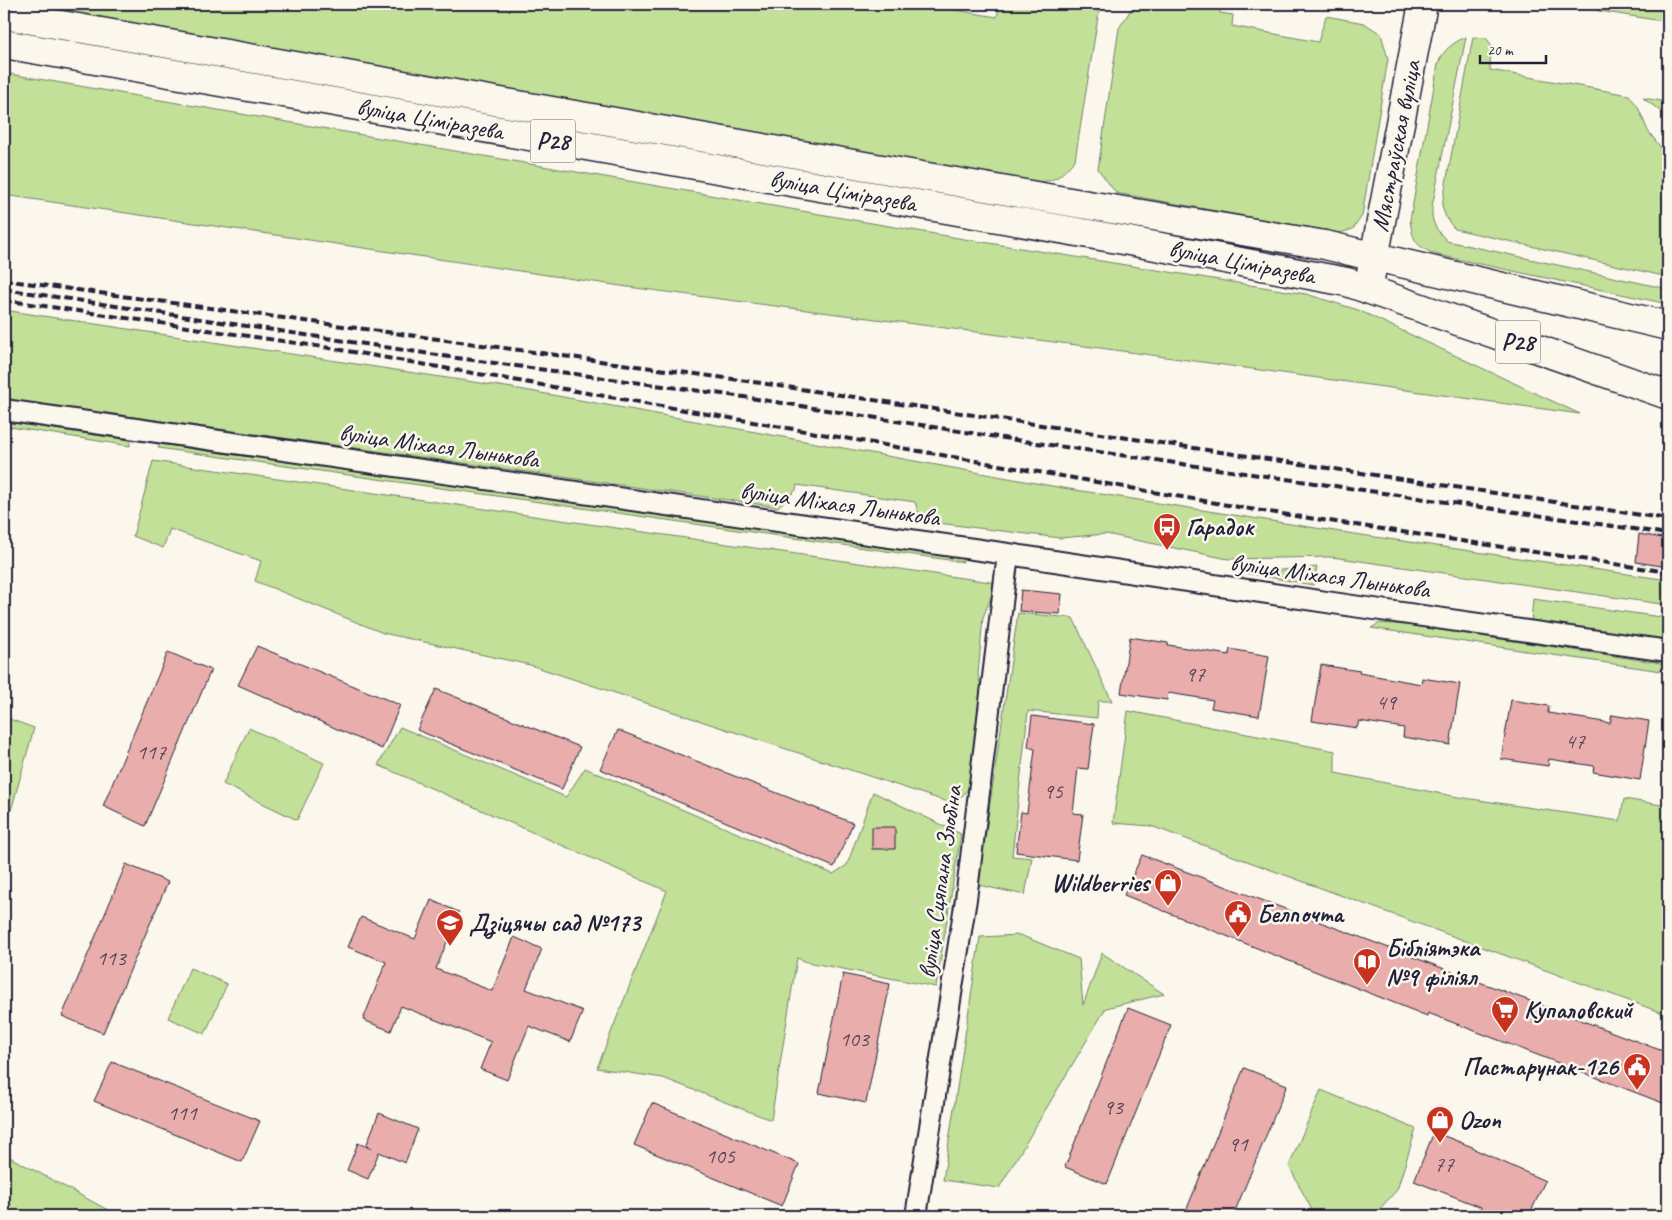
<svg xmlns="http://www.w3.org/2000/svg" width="1672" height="1220" viewBox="0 0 1672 1220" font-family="Caveat,sans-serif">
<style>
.green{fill:#c2e098;stroke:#72816a}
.building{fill:#e9adac;stroke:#22223b}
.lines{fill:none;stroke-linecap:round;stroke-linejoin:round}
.street-casing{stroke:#22223b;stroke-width:24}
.secondary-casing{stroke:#22223b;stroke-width:31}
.primary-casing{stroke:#22223b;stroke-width:31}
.street{stroke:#fbf7ec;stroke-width:20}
.secondary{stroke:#fbf7ec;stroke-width:28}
.primary{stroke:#fbf7ec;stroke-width:28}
.rail{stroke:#22223b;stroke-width:4;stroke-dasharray:8 4;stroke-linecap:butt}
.labels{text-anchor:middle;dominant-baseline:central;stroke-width:5;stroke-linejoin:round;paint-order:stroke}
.number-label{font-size:22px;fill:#544557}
.shield{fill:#fbf7ec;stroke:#636270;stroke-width:1}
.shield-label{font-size:24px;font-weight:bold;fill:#22223b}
.street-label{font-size:25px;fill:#22223b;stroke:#fbf7ec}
.poi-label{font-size:25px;font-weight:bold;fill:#22223b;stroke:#fbf7ec;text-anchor:start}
</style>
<rect width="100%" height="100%" fill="#fbf7ec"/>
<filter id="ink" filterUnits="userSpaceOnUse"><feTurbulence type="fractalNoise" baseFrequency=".02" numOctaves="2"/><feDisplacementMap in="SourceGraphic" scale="10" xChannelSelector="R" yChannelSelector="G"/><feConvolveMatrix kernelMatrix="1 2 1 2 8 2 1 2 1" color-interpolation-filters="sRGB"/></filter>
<g filter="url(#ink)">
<!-- green -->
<path class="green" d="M39,4H920L997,17L1000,4H1100L1075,160C1058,178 1058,181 1033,182L47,9Z
M1141,4H1221L1220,13L1233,15L1232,26L1318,42L1326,16L1364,23L1381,34L1388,59L1362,216L1353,229L1340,233L1116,193L1098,169L1119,28L1130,11Z
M1589,4H1641L1668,9V22L1599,11Z
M1466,37L1432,207C1431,224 1436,229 1447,241L1668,289V304L1438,255C1417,247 1413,243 1410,220L1438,64C1443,50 1452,43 1466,37Z
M1473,37L1486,38L1491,44L1490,70L1629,95L1638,107L1648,131L1668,157V277L1455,229C1448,222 1444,215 1442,205Z
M4,73L964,239L1306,294L1358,310L1580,414L1100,348L628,287L4,195Z
M1643,98L1668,102V117Z
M4,310L519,389L1063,488L1341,532L1668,580V605L1332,557L1228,559L1106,534L1060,538L921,521L915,502L797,485L796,490L778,507L4,399Z
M6,422L130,440V446L4,426Z
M160,444L961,557L963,562L158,448Z
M153,461L997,583L983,617L978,675L982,690L969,788L962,796L948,802L530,665L383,633L255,581L261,561L170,529L163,548L133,536Z
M1317,567L1313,585L1245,573Z
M1533,599L1668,618V640L1531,621Z
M1018,613L1073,618L1112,701H1098L1097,718L1028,711L1012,856L1032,858L1025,895L978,885Z
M1380,623L1406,625L1668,664V672L1371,628Z
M1128,711L1335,751V773L1458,797L1620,821L1624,799L1668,806V1015L1151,826L1113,823Z
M4,717L34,728L4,836Z
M400,727L566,797L585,768L833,874L847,865L873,792L961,834L936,987L807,962L797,958L771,1120L663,1078L597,1068L667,891L378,765Z
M249,728L324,763L297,820L223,784Z
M1020,935L1079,959L1083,1005L1102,953L1164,994L1106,1008L999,1188L943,1180L980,937Z
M190,968L227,984L205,1034L168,1018Z
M1321,1090L1416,1129L1397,1190L1373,1216H1315L1289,1166Z
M4,1154L119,1216H4Z"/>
<!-- building -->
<path class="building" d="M1639,534L1668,539V567L1636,562Z
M1021,590L1062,594L1060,614L1019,611Z
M1130,637L1168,643V645L1229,655L1230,649L1269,656L1259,716L1211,708L1213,700L1168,693L1167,700L1121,693Z
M257,646L400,705L382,749L238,685Z
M168,652L211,670L145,826L103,806Z
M1321,665L1360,671L1359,673L1421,684L1422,678L1460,684L1450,745L1403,737L1404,728L1359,721L1357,728L1312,721Z
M436,689L580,747L562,789L417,730Z
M1511,700L1549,706L1548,713L1610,723L1612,715L1649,721L1640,780L1593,772L1594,766L1549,759L1548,766L1501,759Z
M1032,716L1094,724L1088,769L1078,768L1073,813L1083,814L1077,860L1016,852L1021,812L1027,813L1035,749L1028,747Z
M618,730L853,823L834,867L600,769Z
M872,827H895V849H872Z
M1142,855L1668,1053V1105L1428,1013L1427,1016L1124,895Z
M126,864L168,882L103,1033L62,1016Z
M431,900L459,912L436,969L492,991L514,937L542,949L526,989L583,1011L570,1042L529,1026L507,1080L480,1069L491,1042L401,1006L391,1031L363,1020L386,962L348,947L361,917L415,939Z
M843,974L890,984L866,1103L819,1093Z
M1128,1008L1171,1025L1107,1184L1065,1167Z
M112,1062L260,1121L242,1162L94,1101Z
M1244,1068L1287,1085L1233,1216H1184Z
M652,1103L799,1164L782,1206L634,1145Z
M379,1113L418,1129L405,1163L379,1152L368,1179L347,1170L358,1143L372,1149L366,1146Z
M1434,1132L1475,1148L1474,1149L1545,1181L1529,1216H1477L1481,1207L1414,1181Z"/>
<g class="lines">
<defs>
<path id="street" d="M4,410L1008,554L1353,606L1668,651
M916,1216L966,899L1008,554"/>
<path id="secondary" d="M1368,289L1423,4"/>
<path id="primary" d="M4,15L1076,203L1325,245L1668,326
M4,44L1129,241L1347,282L1668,395"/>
</defs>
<!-- street casing -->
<use href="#street" class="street-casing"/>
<!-- secondary casing -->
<use href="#secondary" class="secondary-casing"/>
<!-- primary casing -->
<use href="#primary" class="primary-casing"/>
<!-- street -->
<use href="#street" class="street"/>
<!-- secondary -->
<use href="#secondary" class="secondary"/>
<!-- primary -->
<use href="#primary" class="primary"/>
<!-- rail -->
<path class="rail" d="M4,280L747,381L1668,519
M4,289L450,357L744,397L1016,440L1668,534
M4,300L330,348L1256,510L1668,572"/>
</g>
</g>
<!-- icons -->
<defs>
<symbol id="bus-pin" viewBox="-11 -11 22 30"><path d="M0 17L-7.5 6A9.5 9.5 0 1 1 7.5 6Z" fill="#c8321e" stroke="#fbf7ec"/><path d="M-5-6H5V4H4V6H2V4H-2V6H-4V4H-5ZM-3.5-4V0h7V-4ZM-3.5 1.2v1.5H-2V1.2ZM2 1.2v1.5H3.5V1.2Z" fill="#fff"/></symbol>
<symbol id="shop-pin" viewBox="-11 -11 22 30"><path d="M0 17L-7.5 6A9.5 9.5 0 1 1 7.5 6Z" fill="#c8321e" stroke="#fbf7ec"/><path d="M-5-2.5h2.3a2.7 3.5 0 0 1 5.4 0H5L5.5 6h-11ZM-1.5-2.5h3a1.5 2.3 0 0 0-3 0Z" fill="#fff"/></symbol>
<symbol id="civic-pin" viewBox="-11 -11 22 30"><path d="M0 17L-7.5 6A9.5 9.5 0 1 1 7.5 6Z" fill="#c8321e" stroke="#fbf7ec"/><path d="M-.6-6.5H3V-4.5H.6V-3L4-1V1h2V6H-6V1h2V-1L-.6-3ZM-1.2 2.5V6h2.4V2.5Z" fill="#fff"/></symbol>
<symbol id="school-pin" viewBox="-11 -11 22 30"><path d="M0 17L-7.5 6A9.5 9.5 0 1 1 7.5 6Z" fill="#c8321e" stroke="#fbf7ec"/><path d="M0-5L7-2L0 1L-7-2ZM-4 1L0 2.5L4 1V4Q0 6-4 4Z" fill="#fff"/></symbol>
<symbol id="library-pin" viewBox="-11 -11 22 30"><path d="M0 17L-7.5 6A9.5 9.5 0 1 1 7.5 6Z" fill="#c8321e" stroke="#fbf7ec"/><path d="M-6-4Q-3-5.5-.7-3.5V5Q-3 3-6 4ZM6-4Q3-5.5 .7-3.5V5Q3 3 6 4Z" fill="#fff"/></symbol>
<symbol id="supermarket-pin" viewBox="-11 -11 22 30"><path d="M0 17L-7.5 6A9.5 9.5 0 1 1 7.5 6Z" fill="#c8321e" stroke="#fbf7ec"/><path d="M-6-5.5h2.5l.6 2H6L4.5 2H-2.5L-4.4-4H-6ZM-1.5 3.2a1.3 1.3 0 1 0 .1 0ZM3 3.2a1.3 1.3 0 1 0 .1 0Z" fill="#fff"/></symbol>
</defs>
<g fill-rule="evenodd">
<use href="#bus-pin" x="1151" y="511" width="32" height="43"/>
<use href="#shop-pin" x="1152" y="867" width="32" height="43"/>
<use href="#civic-pin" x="1222" y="898" width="32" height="43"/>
<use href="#school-pin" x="434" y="907" width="32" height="43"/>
<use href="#library-pin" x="1351" y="946" width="32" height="43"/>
<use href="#supermarket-pin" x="1489" y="994" width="32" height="43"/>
<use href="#civic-pin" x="1621" y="1051" width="32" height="43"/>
<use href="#shop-pin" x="1424" y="1104" width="32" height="43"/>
</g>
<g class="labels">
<!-- number labels -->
<g class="number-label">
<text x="1195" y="674">97</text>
<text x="1386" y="702">49</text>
<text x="1575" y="741">47</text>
<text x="151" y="752">117</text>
<text x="1053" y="791">95</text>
<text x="111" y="958">113</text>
<text x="854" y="1039">103</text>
<text x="1113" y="1107">93</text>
<text x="182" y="1113">111</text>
<text x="1238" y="1144">91</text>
<text x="720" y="1156">105</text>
<text x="1444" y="1164">77</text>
</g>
<!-- shield labels -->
<g class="shield">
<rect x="530.5" y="119.5" width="45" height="43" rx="4"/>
<rect x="1495.5" y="320.5" width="45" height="43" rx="4"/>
</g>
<g class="shield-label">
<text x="553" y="141">Р28</text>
<text x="1518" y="342">Р28</text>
</g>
<!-- street labels -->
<g class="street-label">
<text transform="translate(430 119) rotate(10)">вуліца Ціміразева</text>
<text transform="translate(1396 146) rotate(-79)">Мястраўская вуліца</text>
<text transform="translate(843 191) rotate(10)">вуліца Ціміразева</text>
<text transform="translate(1242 262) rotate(11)">вуліца Ціміразева</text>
<text transform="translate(439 446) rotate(8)">вуліца Міхася Лынькова</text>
<text transform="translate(840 504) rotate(8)">вуліца Міхася Лынькова</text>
<text transform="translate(1330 576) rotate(8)">вуліца Міхася Лынькова</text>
<text transform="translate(940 882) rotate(-82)">вуліца Сцяпана Злобіна</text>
</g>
<!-- poi labels -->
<g class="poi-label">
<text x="1186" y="527">Гарадок</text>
<text x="1149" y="883" text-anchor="end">Wildberries</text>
<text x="1257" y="914">Белпочта</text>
<text x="469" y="923">Дзіцячы сад №173</text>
<text x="1386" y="948">Бібліятэка<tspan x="1386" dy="29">№9 філіял</tspan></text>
<text x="1524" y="1010">Купаловский</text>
<text x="1618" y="1067" text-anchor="end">Пастарунак-126</text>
<text x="1459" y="1120">Ozon</text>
</g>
</g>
<!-- margin -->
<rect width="1672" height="1220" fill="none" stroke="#fbf7ec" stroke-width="20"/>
<rect x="10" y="10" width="1652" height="1200" fill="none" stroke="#22223b" stroke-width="2" filter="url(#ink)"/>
<!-- scale -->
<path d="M1480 55v8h66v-8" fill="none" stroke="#22223b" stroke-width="2.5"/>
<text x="1487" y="55" font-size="15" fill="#22223b" stroke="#fbf7ec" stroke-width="4" paint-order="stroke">20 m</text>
</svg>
